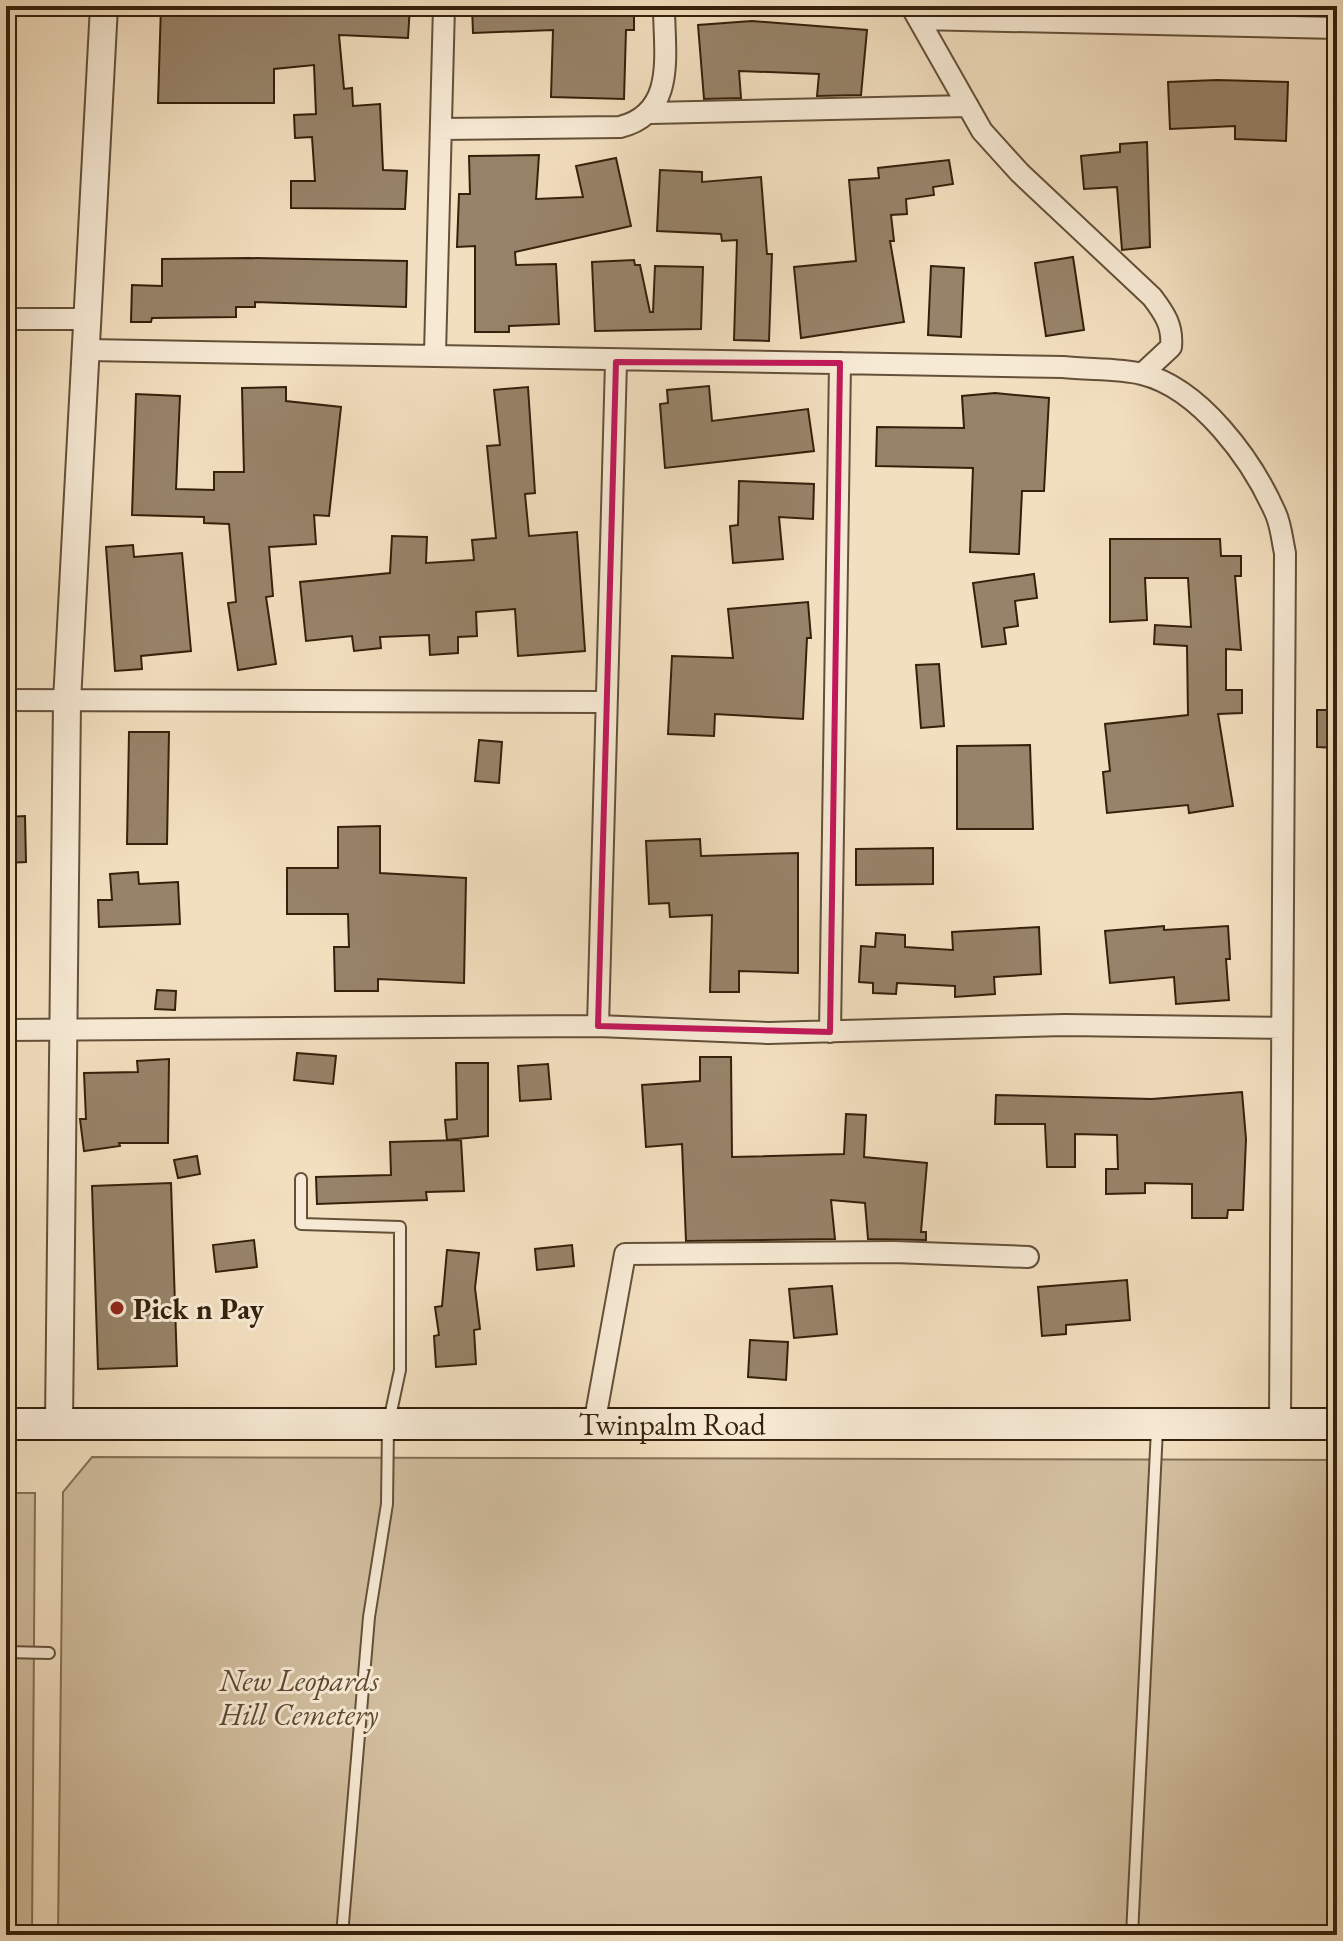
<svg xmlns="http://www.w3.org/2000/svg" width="1343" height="1941" viewBox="0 0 1343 1941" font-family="'EB Garamond',serif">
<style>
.green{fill:#d2bfa0;stroke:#847056;stroke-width:2}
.building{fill:#978369;stroke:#35200b;stroke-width:2}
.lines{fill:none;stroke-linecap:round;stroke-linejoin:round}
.service-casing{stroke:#645038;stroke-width:14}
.minor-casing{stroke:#645038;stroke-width:24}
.tertiary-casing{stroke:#645038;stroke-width:30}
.secondary-casing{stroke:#35200b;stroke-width:34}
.service{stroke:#f7ead5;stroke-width:10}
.minor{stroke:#f7ead5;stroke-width:20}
.tertiary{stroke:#f7ead5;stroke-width:26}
.secondary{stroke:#f7ead5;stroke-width:30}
.marked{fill:none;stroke:#c2185b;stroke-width:6;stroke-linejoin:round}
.poi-dot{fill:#8f2418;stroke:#f7ead5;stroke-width:3}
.labels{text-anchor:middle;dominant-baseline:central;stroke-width:6;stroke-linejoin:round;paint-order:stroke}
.poi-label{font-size:30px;font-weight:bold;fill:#35200b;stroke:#f7ead5;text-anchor:start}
.street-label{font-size:30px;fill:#35200b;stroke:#f7ead5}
.park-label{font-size:30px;font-style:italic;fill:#5c4830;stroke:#f7ead5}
</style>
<rect width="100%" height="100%" fill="#f2dfbf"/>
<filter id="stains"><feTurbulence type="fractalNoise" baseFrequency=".0025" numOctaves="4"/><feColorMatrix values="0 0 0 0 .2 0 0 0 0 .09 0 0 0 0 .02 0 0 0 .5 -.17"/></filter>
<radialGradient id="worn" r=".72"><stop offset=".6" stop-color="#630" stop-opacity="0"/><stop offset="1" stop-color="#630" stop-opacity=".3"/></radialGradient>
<!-- green -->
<path class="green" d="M92,1457L1337,1460V1935H58L63,1492Z
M6,1493H35L32,1935H6Z"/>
<!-- building -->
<path class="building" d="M161,6H267V10L410,6L408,38L339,35L344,89L352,88L353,106L380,104L383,170L407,171L405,209L291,208V181H315L312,137L295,138L294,115L316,114L314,65L274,69V103H158Z
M472,6H634V30H626L624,99L551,97L553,30L473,33Z
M752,21L867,30L861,95L817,96L819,74L739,71L741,98L704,99L698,25Z
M1217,80L1288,82L1286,141L1235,139V126L1170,129L1168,82Z
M1147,142L1150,247L1122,250L1117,187L1084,189L1081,156L1120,152V144Z
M539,155L536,199L583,197L576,166L616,158L631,226L515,252L516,265L556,264L559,324L509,326V332H475V246L457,247L459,194H470L469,156Z
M949,160L953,184L933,187L934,195L906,199L907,214L891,215L894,241H890L904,322L801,338L794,267L856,261L849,180L879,178L878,168Z
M660,170L702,172V182L761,177L767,254H772L769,341L734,340L737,240L722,241L721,234L657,231Z
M1073,257L1084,330L1046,336L1035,263Z
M249,258L407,261L406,307L255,302V307H236V317L152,318L151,322H131L132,285L162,286V259Z
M634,260L635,265H640L650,312H653L655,266L703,267L701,329L595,331L592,262Z
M931,266L964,268L961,337L928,335Z
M709,386L712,421L808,409L814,451L665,468L660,404L668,403L667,390Z
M286,387V401L341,407L329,516L314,515L316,544L269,547L273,596L266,597L276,664L238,670L228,603L236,602L229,524L204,523V517L132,515L136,394L180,396L176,489L214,490V472H244L242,388Z
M528,387L535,493L525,494L529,536L577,532L585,651L518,656L515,609L476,612L477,636L458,637V653L430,655L429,635L380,637L381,648L354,651L352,636L306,641L300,582L390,573L392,536L427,537L426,563L474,560L472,540L496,538L487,446L500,445L494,390Z
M995,393L1049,398L1044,491H1022L1019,554L970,552L973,468L876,466L877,427L964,428L962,396Z
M739,481L814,484L813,519L779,517L783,559L733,563L730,526L738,525Z
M1110,539H1220L1221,556H1241V576H1235L1241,650L1226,649V690H1242V713L1218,714L1233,806L1189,813L1188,805L1107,813L1103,772L1110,771L1105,724L1188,715L1187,646L1154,644L1155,625L1191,627L1188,578H1145L1147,620L1110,622Z
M133,545L134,557L182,553L191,651L141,656L142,669L115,671L106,547Z
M1034,574L1037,598L1015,601L1018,626L1004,628L1006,644L982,647L973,583Z
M808,602L811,638H807L803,719L715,714L714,736L668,734L672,656L733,658L728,609Z
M939,664L944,726L921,728L916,665Z
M1317,710H1337V748L1317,747Z
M129,732H169L167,844H127Z
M479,740L502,742L499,783L475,781Z
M1030,745L1033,829H957V746Z
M25,816L26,862L6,863V817Z
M380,826V873L466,878L464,983L378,979V991H335L334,947H349L348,914H287V868H338V827Z
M700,839L701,856L798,853V973L739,971V992H710L712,915L670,917L669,903L649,904L646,841Z
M933,848V884L856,885V849Z
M138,872L139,884L178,882L180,924L99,927L98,900H112L110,874Z
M1164,926V930L1228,926L1230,959H1226L1229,1000L1176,1004L1174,977L1110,983L1105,931Z
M1039,927L1041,974L994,977L995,994L955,997V986L897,983L896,994L873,993V983L859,982L861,946L875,947L876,933L905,935V947L953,950L952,932Z
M157,990L176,991L175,1010L155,1009Z
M297,1053L336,1056L333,1084L294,1080Z
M700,1057H731L732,1157L844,1154L846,1114L866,1115L864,1157L927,1163L921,1232H926V1240L868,1239L865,1203L831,1200L835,1239L686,1241L682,1144L646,1147L642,1085L700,1081Z
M169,1059L168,1143H119L120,1146L84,1151L80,1119H86L84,1073L138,1072L137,1061Z
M456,1063H488V1136L447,1140L445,1120L457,1119Z
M548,1064L551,1099L520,1101L518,1066Z
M1242,1092L1246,1139L1243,1210H1228L1227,1218H1192V1184L1145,1183V1193L1106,1194V1169H1118L1117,1135L1075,1134V1167H1047L1045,1124H995L996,1095L1152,1099Z
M461,1140L464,1191L426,1192L427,1200L317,1204L316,1177L391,1175L390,1142Z
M197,1156L200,1174L178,1178L174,1160Z
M171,1183L177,1366L98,1369L92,1186Z
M254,1240L257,1267L216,1272L213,1245Z
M572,1245L574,1266L537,1270L535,1249Z
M447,1250L479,1253L475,1288L480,1329L474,1330L476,1364L436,1367L434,1336L439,1335L435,1307L442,1306Z
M1127,1280L1130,1320L1066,1325V1334L1042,1336L1038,1287Z
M832,1286L837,1334L794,1338L789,1289Z
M750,1340L788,1342L786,1380L748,1377Z"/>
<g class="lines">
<defs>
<path id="service" d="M301,1179V1224L400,1227V1370L388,1426L387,1504L369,1617L342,1935
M6,1652L49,1653
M1132,1935L1157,1429"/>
<path id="minor" d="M911,6L982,131L1020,173L1152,297C1165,314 1173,326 1171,347L1142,374
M919,19L1337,28
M651,113L968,106
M441,129L620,127C677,113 664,53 664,6
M6,319H89
M88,350L1063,367C1088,370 1118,368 1142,374C1200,388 1252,460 1275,512C1281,524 1282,540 1285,553L1280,1423
M435,354L444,6
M6,700L606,702
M598,1026L616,362
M6,1030L598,1026L768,1033L1065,1025L1282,1028
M830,1032L840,363
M594,1425L625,1254L894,1252L1028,1257"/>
<path id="tertiary" d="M59,1423L67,701L104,6"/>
<g id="secondary">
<path id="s1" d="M6,1424H1337"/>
</g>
</defs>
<!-- service casing -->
<use href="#service" class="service-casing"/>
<!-- minor casing -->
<use href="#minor" class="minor-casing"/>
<!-- tertiary casing -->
<use href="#tertiary" class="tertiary-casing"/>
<!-- secondary casing -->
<use href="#secondary" class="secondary-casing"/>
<!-- service -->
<use href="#service" class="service"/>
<!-- minor -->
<use href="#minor" class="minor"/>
<!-- tertiary -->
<use href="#tertiary" class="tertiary"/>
<!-- secondary -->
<use href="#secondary" class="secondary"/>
</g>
<!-- marked area -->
<path class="marked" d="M616,362L840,363L830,1032L598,1026Z"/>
<!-- markers -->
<circle class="poi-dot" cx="117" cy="1308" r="8"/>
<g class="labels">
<!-- poi labels -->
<g class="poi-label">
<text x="133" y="1308">Pick n Pay</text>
</g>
<!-- street labels -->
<g class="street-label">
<text stroke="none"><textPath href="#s1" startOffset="666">Twinpalm Road</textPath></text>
</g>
<!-- park labels -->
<g class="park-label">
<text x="299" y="1680">New Leopards<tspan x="299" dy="34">Hill Cemetery</tspan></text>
</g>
</g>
<!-- margin -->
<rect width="1343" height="1941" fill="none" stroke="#f2dfbf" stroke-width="32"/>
<rect x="8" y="8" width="1327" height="1925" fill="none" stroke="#35200b" stroke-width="4"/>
<rect x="16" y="16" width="1311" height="1909" fill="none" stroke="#35200b" stroke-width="2"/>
<rect width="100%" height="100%" filter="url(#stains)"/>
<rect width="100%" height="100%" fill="url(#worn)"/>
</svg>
